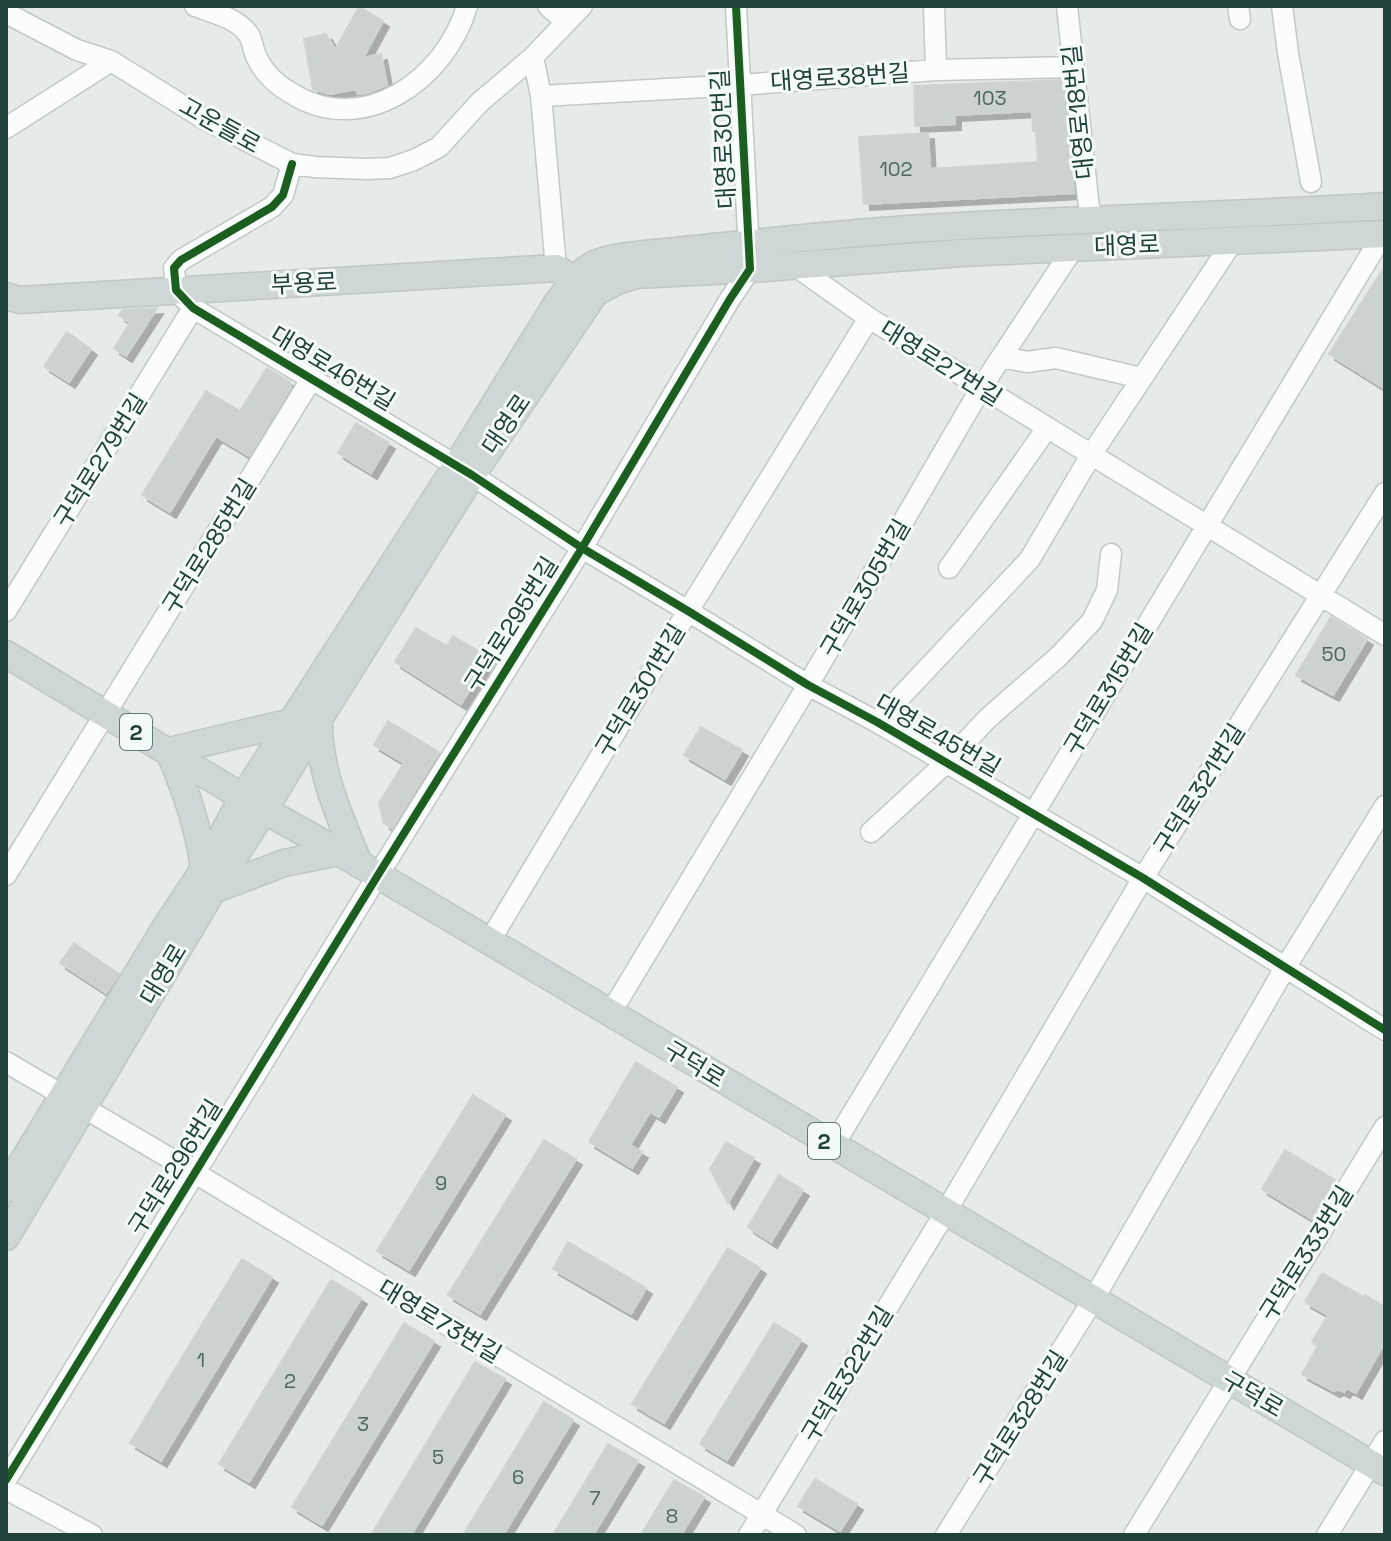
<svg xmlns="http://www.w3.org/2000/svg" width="1391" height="1541" viewBox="0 0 1391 1541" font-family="'Space Grotesk','Noto Sans KR',sans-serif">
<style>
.building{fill:#ccd2d0;stroke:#ced4d2;stroke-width:2;filter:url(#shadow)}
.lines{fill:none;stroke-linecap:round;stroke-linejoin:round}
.minor-casing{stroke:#c3c8c6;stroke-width:23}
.major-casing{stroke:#bdc7c5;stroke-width:29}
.minor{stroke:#fbfcfc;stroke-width:20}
.major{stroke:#ced7d5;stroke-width:26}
.cycleway-casing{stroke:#f4faf8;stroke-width:13}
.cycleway{stroke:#1b5e20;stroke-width:8}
.labels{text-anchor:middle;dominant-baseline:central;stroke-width:6;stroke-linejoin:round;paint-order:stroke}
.number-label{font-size:20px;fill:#4d6661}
.shield{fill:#f4faf8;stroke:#607874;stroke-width:2}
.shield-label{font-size:22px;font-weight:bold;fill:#21413b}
.street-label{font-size:24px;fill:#21413b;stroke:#f4faf8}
</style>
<defs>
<filter id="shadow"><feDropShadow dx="6" dy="6" stdDeviation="0" flood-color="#0004"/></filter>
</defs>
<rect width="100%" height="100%" fill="#e6ebe9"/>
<!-- building -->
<path class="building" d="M359,7L383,21L363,58L381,54L387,85L369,92L358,94L356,89L330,94L313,89L304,39L326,34L335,50Z
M1062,80L1074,193L864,204L859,137L928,133L930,169L1038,162L1036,131H1033L1032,111L955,115V124L915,126L914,86Z
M1385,266V389L1329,354Z
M157,308L126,356L114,348L130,323L119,315L123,310Z
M67,332L91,349L69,382L44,366Z
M267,368L290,382L291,387L249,456L216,436L170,512L142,495L206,391L240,411Z
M356,423L389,443L371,473L338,453Z
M1331,617L1367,639L1333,695L1296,675Z
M416,628L447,646L453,636L489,657L461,704L395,662Z
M388,721L439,752L392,828L384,823L379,803L404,763L374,745Z
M701,727L742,750L725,779L684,755Z
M74,943L119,974L106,993L60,963Z
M636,1062L677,1087L659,1117L650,1112L630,1145L642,1152L632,1168L589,1142Z
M473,1095L505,1115L409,1270L377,1251Z
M544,1140L576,1159L480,1314L448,1295Z
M726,1142L754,1158L728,1203L710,1169Z
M1285,1150L1335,1180L1312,1219L1262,1189Z
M779,1175L803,1190L771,1242L748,1227Z
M568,1242L646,1288L631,1314L553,1269Z
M728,1248L760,1268L664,1423L632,1404Z
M242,1259L272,1277L161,1461L130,1443Z
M1322,1273L1364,1297L1365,1295L1385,1307V1342L1356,1393L1347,1388L1344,1392L1338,1389L1334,1391L1302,1374L1318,1346L1312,1342L1328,1315L1305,1302Z
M331,1280L361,1298L249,1482L219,1464Z
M404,1323L434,1341L322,1525L292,1507Z
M774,1323L801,1340L727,1460L700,1444Z
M475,1362L505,1379L411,1535H371Z
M544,1402L573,1420L503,1535H463Z
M608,1444L638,1461L593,1535H553Z
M815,1479L857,1504L840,1531L798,1506Z
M674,1480L704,1497L681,1535H641Z"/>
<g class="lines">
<defs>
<path id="minor" d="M195,6C213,13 238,18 249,35C253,42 253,51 257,58C264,73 277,85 291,93C363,139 446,79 467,6
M548,6L566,22
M934,6L936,70
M1067,6L1088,199L1091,218
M1238,6L1240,19
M1282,6L1288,53L1311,182
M6,13L77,50L111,61L206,120L292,164L315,167L367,169L390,168L414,160L439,147L480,102L533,57L582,6
M533,57L541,96L556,268
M541,96L740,85L936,70L1073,67
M6,128L111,61
M292,164L283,195L272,207L181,260L174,268L176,290L193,308L472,475L582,548L688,611L808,685L877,722L1143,878L1385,1030
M794,265L869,318L1385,635
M1002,357L1027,362L1056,358L1141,378
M949,568L1047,428
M6,611L193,308
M877,722L1030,559L1091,455L1233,241
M871,832L946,763L987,719L1059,656L1092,621L1107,590L1111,554
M6,875L312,378
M489,942L688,611L869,318
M610,1014L808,685L981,388L1074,247
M6,1062L195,1173L796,1535
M833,1146L1383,234
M6,1480L378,875L582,548L730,299L750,269L736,6
M6,1489L92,1535
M749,1535L945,1213L1143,878L1385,493
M946,1535L1093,1300L1285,968L1385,806
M1134,1535L1385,1127
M1327,1535L1385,1441"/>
<path id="major" d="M6,296L19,300L36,299L556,268L591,290
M6,654L264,810L339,852L1385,1472
M319,719C318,771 340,817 359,864
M204,869C198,824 186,792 169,751L291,722
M213,890L284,863L339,852
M6,1189L167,925L204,869L243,797L457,465L557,303C567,291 579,272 593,265C609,257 628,256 645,254C749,244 855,231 960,226C1101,218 1243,215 1385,206
M6,1237L213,890L264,810L319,719L472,475L595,293L617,281L636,275L750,269L961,253L1385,234"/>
</defs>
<!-- minor casing -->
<use href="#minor" class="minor-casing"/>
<!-- major casing -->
<use href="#major" class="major-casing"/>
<!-- minor -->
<use href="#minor" class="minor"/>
<!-- major -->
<use href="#major" class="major"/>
<defs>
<path id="cycleway" d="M292,164L283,195L272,207L181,260L174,268L176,290L193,308L472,475L582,548L688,611L808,685L877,722L1143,878L1385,1030
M6,1480L378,875L582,548L730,299L750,269L736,6"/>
</defs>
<!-- cycleway casing -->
<use href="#cycleway" class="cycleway-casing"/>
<!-- cycleway -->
<use href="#cycleway" class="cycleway"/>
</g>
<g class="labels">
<!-- number labels -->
<g class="number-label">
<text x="990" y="98">103</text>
<text x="896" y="169">102</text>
<text x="1334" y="654">50</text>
<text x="441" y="1183">9</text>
<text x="201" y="1360">1</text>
<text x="290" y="1381">2</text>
<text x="363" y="1424">3</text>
<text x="438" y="1457">5</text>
<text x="518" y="1477">6</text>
<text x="595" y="1498">7</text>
<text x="672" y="1516">8</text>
</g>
<!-- shield labels -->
<g class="shield">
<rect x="120" y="714" width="32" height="36" rx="6"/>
<rect x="808" y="1123" width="32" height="36" rx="6"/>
</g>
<g class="shield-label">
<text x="136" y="732">2</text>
<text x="824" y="1141">2</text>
</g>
<!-- street labels -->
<g class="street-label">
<text transform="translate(840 77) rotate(-4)">대영로38번길</text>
<text transform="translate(1078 112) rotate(-96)">대영로18번길</text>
<text transform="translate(220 125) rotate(29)">고운들로</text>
<text transform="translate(723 139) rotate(-93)">대영로30번길</text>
<text transform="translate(1127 245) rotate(-2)">대영로</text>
<text transform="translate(304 283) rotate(-3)">부용로</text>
<text transform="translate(941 363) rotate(32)">대영로27번길</text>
<text transform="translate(333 368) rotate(31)">대영로46번길</text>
<text transform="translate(506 424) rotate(-56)">대영로</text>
<text transform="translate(100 460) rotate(-58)">구덕로279번길</text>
<text transform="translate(209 546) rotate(-58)">구덕로285번길</text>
<text transform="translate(865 588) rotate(-60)">구덕로305번길</text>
<text transform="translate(511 624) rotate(-58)">구덕로295번길</text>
<text transform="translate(1108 689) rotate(-59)">구덕로315번길</text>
<text transform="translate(640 690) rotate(-59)">구덕로301번길</text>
<text transform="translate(938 735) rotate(30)">대영로45번길</text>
<text transform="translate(1199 789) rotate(-58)">구덕로321번길</text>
<text transform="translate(163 974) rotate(-59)">대영로</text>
<text transform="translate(695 1064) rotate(31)">구덕로</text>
<text transform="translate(175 1167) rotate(-58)">구덕로296번길</text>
<text transform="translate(1306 1253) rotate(-58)">구덕로333번길</text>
<text transform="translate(440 1321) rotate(31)">대영로73번길</text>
<text transform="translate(847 1374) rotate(-59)">구덕로322번길</text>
<text transform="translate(1253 1394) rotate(30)">구덕로</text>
<text transform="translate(1020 1418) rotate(-58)">구덕로328번길</text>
</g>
</g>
<!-- border -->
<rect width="1391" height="1541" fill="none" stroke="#21413b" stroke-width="16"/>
</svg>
